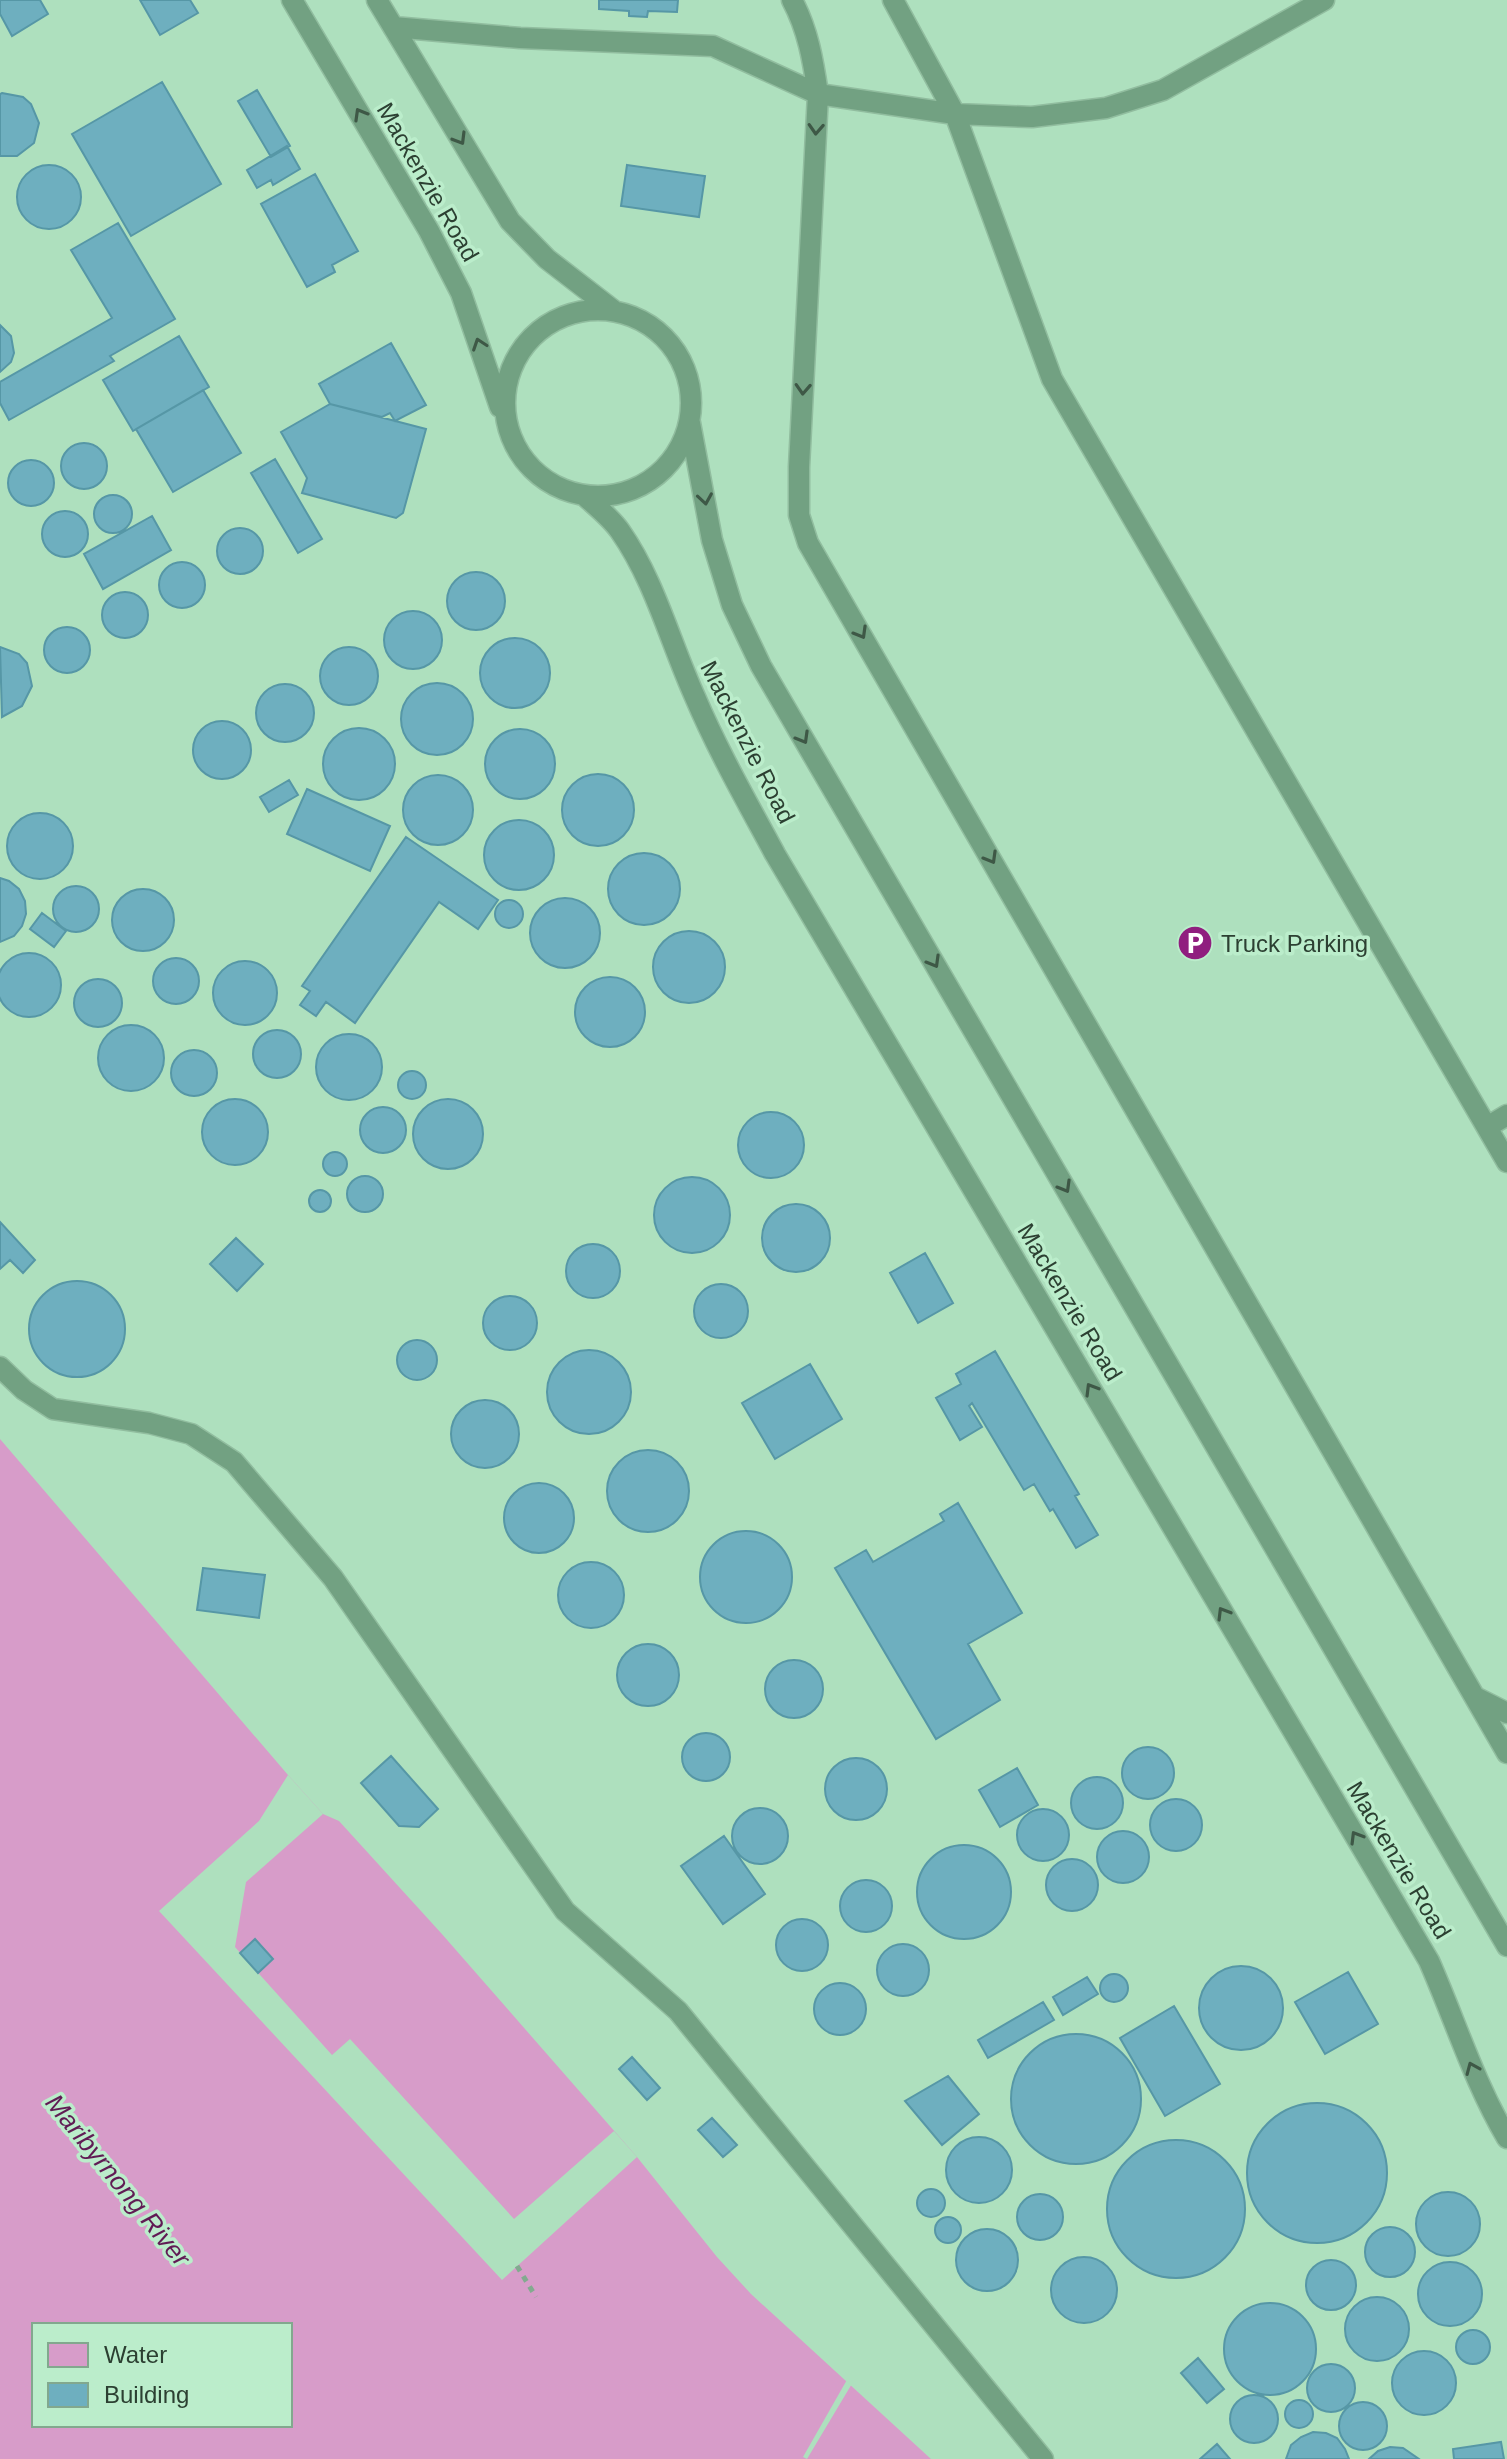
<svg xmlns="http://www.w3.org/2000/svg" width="1507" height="2459" viewBox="0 0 1507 2459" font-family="Helvetica,sans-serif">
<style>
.water{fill:#d79cc9;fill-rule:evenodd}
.pier{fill:#aee0be}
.building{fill:#6eafbf;stroke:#5697a6;stroke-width:2}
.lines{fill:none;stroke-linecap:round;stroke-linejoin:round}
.service-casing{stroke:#91bd9f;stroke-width:23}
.path{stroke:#82aa8f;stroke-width:5;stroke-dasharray:6 6;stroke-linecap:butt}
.service{stroke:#72a182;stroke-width:20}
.oneway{stroke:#3e5846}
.labels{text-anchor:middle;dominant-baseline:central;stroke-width:7;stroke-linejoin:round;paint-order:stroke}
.street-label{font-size:24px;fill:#2c4032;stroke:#bbedcb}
.poi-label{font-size:24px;fill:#2c4032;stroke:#bbedcb;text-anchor:start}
.water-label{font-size:26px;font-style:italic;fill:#601b54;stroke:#bbedcb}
</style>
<rect width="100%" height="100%" fill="#aee0be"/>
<!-- water -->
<path class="water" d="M0,1439L288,1775L323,1814L339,1821L441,1933L637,2157L717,2257L751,2294L931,2459H0ZM34,2325H290V2425H34Z"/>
<!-- pier -->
<path class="pier" d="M288,1775L323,1814L246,1882L235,1947L332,2055L350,2039L514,2219L614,2131L637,2157L502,2280L159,1911L259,1821Z
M848,2378L853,2382L807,2459L803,2457Z"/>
<!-- building -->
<path class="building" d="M0,0H40L48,14L12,36L0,14Z
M140,0H190L198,13L160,35Z
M599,0H678L677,12L648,11L647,17L629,16V11L599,9Z
M162,82L221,184L131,236L72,134Z
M257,90L290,146L271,157L238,101Z
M2,93L23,97L31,104L39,123L34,143L17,156H0V94Z
M287,146L300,169L273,185L271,180L257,188L247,170Z
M627,165L705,176L699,217L621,206Z
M17 197a32 32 0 1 1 64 0a32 32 0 1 1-64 0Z
M315,174L358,251L332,265L335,272L307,287L261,204Z
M118,223L175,319L110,356L114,361L9,420L0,403V382L112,318L71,250Z
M0,325L11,336L14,353L11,362L0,372Z
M179,336L209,387L133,431L103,380Z
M391,343L426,405L395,421L390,413L382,417L330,404L319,384Z
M203,390L241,453L173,492L136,429Z
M330,404L426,429L403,513L396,518L302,493L307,478L281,432Z
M61 466a23 23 0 1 1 46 0a23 23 0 1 1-46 0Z
M275,459L322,539L298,553L251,473Z
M8 483a23 23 0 1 1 46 0a23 23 0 1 1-46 0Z
M94 514a19 19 0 1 1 38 0a19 19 0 1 1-38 0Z
M42 534a23 23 0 1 1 46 0a23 23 0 1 1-46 0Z
M152,516L171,550L103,589L84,554Z
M217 551a23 23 0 1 1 46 0a23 23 0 1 1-46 0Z
M159 585a23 23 0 1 1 46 0a23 23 0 1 1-46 0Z
M447 601a29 29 0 1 1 58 0a29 29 0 1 1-58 0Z
M102 615a23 23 0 1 1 46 0a23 23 0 1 1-46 0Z
M384 640a29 29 0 1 1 58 0a29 29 0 1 1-58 0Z
M44 650a23 23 0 1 1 46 0a23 23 0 1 1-46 0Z
M480 673a35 35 0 1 1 70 0a35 35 0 1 1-70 0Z
M0,647L19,654L27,663L32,686L22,706L2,717Z
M320 676a29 29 0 1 1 58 0a29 29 0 1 1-58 0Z
M401 719a36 36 0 1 1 72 0a36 36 0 1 1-72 0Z
M256 713a29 29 0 1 1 58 0a29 29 0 1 1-58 0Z
M193 750a29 29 0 1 1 58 0a29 29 0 1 1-58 0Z
M323 764a36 36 0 1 1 72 0a36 36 0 1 1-72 0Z
M485 764a35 35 0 1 1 70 0a35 35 0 1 1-70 0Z
M562 810a36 36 0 1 1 72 0a36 36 0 1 1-72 0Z
M403 810a35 35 0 1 1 70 0a35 35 0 1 1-70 0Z
M289,780L298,795L269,812L260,797Z
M307,789L390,826L370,871L287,834Z
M7 846a33 33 0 1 1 66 0a33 33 0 1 1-66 0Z
M484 855a35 35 0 1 1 70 0a35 35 0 1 1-70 0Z
M406,837L498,900L478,929L439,902L355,1023L326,1002L316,1016L300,1005L310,991L302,986Z
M608 889a36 36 0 1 1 72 0a36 36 0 1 1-72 0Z
M0,878L9,881L19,889L25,901L26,914L22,926L14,936L0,942Z
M53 909a23 23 0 1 1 46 0a23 23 0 1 1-46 0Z
M112 920a31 31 0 1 1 62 0a31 31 0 1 1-62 0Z
M530 933a35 35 0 1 1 70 0a35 35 0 1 1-70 0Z
M495 914a14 14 0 1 1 28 0a14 14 0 1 1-28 0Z
M42,913L66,931L54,947L30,929Z
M653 967a36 36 0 1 1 72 0a36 36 0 1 1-72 0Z
M-3 985a32 32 0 1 1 64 0a32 32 0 1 1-64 0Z
M153 981a23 23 0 1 1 46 0a23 23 0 1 1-46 0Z
M213 993a32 32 0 1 1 64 0a32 32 0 1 1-64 0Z
M575 1012a35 35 0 1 1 70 0a35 35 0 1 1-70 0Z
M74 1003a24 24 0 1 1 48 0a24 24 0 1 1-48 0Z
M98 1058a33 33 0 1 1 66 0a33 33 0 1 1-66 0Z
M253 1054a24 24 0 1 1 48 0a24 24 0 1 1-48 0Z
M316 1067a33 33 0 1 1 66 0a33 33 0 1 1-66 0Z
M171 1073a23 23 0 1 1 46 0a23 23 0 1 1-46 0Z
M398 1085a14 14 0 1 1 28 0a14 14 0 1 1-28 0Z
M202 1132a33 33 0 1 1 66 0a33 33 0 1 1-66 0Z
M413 1134a35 35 0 1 1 70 0a35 35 0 1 1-70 0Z
M360 1130a23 23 0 1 1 46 0a23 23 0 1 1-46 0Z
M738 1145a33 33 0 1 1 66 0a33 33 0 1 1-66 0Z
M323 1164a12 12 0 1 1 24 0a12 12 0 1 1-24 0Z
M347 1194a18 18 0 1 1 36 0a18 18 0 1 1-36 0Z
M654 1215a38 38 0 1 1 76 0a38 38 0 1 1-76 0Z
M309 1201a11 11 0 1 1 22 0a11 11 0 1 1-22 0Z
M762 1238a34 34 0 1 1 68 0a34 34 0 1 1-68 0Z
M0,1222L35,1260L23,1273L10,1260L0,1269Z
M236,1238L263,1264L237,1291L210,1264Z
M566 1271a27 27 0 1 1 54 0a27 27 0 1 1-54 0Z
M925,1253L953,1303L918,1323L890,1273Z
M29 1329a48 48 0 1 1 96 0a48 48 0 1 1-96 0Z
M694 1311a27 27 0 1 1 54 0a27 27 0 1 1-54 0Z
M483 1323a27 27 0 1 1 54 0a27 27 0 1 1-54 0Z
M397 1360a20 20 0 1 1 40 0a20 20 0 1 1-40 0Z
M547 1392a42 42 0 1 1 84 0a42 42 0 1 1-84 0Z
M995,1351L1079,1494L1075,1496L1098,1535L1076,1548L1053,1509L1050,1511L1034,1484L1024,1490L972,1403L969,1406L982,1427L960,1440L936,1398L961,1384L956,1374Z
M810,1364L842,1419L775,1459L742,1403Z
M451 1434a34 34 0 1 1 68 0a34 34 0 1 1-68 0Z
M607 1491a41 41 0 1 1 82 0a41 41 0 1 1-82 0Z
M504 1518a35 35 0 1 1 70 0a35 35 0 1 1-70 0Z
M958,1503L1022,1613L968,1644L1000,1700L936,1739L835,1568L866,1550L873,1562L944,1521L940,1514Z
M700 1577a46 46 0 1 1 92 0a46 46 0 1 1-92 0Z
M558 1595a33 33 0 1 1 66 0a33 33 0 1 1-66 0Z
M203,1568L265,1575L259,1618L197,1610Z
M617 1675a31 31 0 1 1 62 0a31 31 0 1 1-62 0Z
M765 1689a29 29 0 1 1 58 0a29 29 0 1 1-58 0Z
M682 1757a24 24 0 1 1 48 0a24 24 0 1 1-48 0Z
M1122 1773a26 26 0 1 1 52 0a26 26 0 1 1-52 0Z
M391,1756L438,1809L419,1827L399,1826L361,1783Z
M825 1789a31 31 0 1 1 62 0a31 31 0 1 1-62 0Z
M1017,1768L1038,1805L1000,1827L979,1790Z
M1071 1803a26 26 0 1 1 52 0a26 26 0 1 1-52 0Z
M1150 1825a26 26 0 1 1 52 0a26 26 0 1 1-52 0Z
M732 1836a28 28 0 1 1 56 0a28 28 0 1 1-56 0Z
M1017 1835a26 26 0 1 1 52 0a26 26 0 1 1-52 0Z
M1097 1857a26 26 0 1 1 52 0a26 26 0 1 1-52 0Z
M724,1836L765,1894L723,1924L681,1866Z
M917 1892a47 47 0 1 1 94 0a47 47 0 1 1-94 0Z
M1046 1885a26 26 0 1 1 52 0a26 26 0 1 1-52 0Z
M840 1906a26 26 0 1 1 52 0a26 26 0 1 1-52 0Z
M776 1945a26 26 0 1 1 52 0a26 26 0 1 1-52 0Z
M255,1939L273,1959L258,1973L240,1953Z
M877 1970a26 26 0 1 1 52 0a26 26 0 1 1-52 0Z
M1199 2008a42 42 0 1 1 84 0a42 42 0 1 1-84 0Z
M1348,1972L1378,2024L1325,2054L1295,2002Z
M1100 1988a14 14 0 1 1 28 0a14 14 0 1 1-28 0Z
M1087,1977L1098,1994L1063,2015L1053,1997Z
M814 2009a26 26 0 1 1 52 0a26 26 0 1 1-52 0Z
M1043,2002L1054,2020L988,2058L978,2040Z
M1174,2006L1220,2084L1165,2116L1120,2038Z
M1011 2099a65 65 0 1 1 130 0a65 65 0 1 1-130 0Z
M632,2057L660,2088L647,2100L619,2069Z
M948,2076L979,2114L942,2145L905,2101Z
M1247 2173a70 70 0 1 1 140 0a70 70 0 1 1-140 0Z
M712,2118L737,2145L723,2157L698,2130Z
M946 2170a33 33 0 1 1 66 0a33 33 0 1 1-66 0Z
M1107 2209a69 69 0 1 1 138 0a69 69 0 1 1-138 0Z
M917 2203a14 14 0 1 1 28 0a14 14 0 1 1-28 0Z
M1416 2224a32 32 0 1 1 64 0a32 32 0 1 1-64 0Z
M1017 2217a23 23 0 1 1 46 0a23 23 0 1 1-46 0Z
M935 2230a13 13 0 1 1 26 0a13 13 0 1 1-26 0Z
M1365 2252a25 25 0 1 1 50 0a25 25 0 1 1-50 0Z
M956 2260a31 31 0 1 1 62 0a31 31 0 1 1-62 0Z
M1051 2290a33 33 0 1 1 66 0a33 33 0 1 1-66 0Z
M1306 2285a25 25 0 1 1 50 0a25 25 0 1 1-50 0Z
M1418 2294a32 32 0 1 1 64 0a32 32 0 1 1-64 0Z
M1345 2329a32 32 0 1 1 64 0a32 32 0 1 1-64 0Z
M1224 2349a46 46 0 1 1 92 0a46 46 0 1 1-92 0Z
M1456 2347a17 17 0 1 1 34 0a17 17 0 1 1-34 0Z
M1392 2383a32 32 0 1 1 64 0a32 32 0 1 1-64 0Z
M1198,2358L1224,2389L1207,2403L1181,2373Z
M1307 2388a24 24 0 1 1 48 0a24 24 0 1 1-48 0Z
M1230 2419a24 24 0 1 1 48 0a24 24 0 1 1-48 0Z
M1285 2414a14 14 0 1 1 28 0a14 14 0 1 1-28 0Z
M1339 2426a24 24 0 1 1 48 0a24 24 0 1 1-48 0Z
M1313,2432L1326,2433L1337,2438L1345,2449L1349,2459H1286L1291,2445L1301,2437Z
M1501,2442L1504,2459H1454L1453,2449Z
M1217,2444L1230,2459H1200Z
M1390,2447L1403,2448L1419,2459H1369L1378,2451Z"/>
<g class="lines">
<defs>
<path id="service" d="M292,0L429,231L461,293L500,407
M377,0L510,221L547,259L613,310
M792,0C808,30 813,60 818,94L799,467V515L808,543L1507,1753
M893,0L955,114L1052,379L1507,1162
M393,27L520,38L713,46L818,94L955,114L1032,117L1106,108L1163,90L1324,0
M505 403a93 93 0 1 1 186 0a93 93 0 1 1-186 0Z
M690,423L712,540L732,605L761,666L1507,1946
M586,497C597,507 611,518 620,531C655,581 670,642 695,697C718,751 747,802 775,854L1429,1961C1455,2020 1474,2082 1507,2138
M1487,1127L1507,1115
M0,1367L24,1390L53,1409L149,1423L191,1434L234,1462L333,1578L565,1911L678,2011L1043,2459
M1475,1697L1507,1713"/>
</defs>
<!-- service casing -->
<use href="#service" class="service-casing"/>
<!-- path -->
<path class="path" d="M517,2266L536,2297"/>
<!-- service -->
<use href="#service" class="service"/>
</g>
<!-- one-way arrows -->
<defs><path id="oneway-chevron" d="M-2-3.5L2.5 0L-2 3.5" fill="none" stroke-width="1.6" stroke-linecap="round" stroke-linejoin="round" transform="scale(2)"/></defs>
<g class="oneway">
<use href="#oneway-chevron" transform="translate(360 114) rotate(-120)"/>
<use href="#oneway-chevron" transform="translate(816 129) rotate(93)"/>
<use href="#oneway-chevron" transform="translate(460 139) rotate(59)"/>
<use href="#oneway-chevron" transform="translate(479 344) rotate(-109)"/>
<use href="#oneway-chevron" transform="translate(803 389) rotate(93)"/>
<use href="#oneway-chevron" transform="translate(705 499) rotate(81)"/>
<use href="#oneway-chevron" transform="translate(861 633) rotate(60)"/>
<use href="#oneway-chevron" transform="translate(803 738) rotate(60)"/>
<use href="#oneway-chevron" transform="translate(991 858) rotate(60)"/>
<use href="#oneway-chevron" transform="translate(934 962) rotate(60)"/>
<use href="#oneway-chevron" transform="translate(1065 1187) rotate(60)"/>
<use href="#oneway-chevron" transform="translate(1091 1389) rotate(-121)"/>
<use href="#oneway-chevron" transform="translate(1223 1613) rotate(-121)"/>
<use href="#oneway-chevron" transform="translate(1356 1837) rotate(-121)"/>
<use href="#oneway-chevron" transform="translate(1472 2068) rotate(-113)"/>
</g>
<!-- icons -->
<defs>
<symbol id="parking-disc" viewBox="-11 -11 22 22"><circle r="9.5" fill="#901e7f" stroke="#bbedcb"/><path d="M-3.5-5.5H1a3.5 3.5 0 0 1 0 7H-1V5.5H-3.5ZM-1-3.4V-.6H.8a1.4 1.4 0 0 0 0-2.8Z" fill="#fff"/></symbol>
</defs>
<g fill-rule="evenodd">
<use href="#parking-disc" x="1175" y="923" width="40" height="40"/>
</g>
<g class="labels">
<!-- street labels -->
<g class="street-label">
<text transform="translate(428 182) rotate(60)">Mackenzie Road</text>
<text transform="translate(748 742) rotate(63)">Mackenzie Road</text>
<text transform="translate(1070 1302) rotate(59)">Mackenzie Road</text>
<text transform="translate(1399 1860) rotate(59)">Mackenzie Road</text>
</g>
<!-- poi labels -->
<g class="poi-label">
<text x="1221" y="943">Truck Parking</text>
</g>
<!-- water labels -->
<g class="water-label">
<text transform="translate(118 2180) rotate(51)">Maribyrnong River</text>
</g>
</g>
<!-- legend -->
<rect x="32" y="2323" width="260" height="104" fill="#bbedcb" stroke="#82a88e" stroke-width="2"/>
<rect x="48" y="2343" width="40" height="24" fill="#d79cc9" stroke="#82a88e" stroke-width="2"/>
<text x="104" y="2363" font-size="24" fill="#2c4032">Water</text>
<rect x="48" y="2383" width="40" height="24" fill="#6eafbf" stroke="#82a88e" stroke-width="2"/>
<text x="104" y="2403" font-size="24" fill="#2c4032">Building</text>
</svg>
